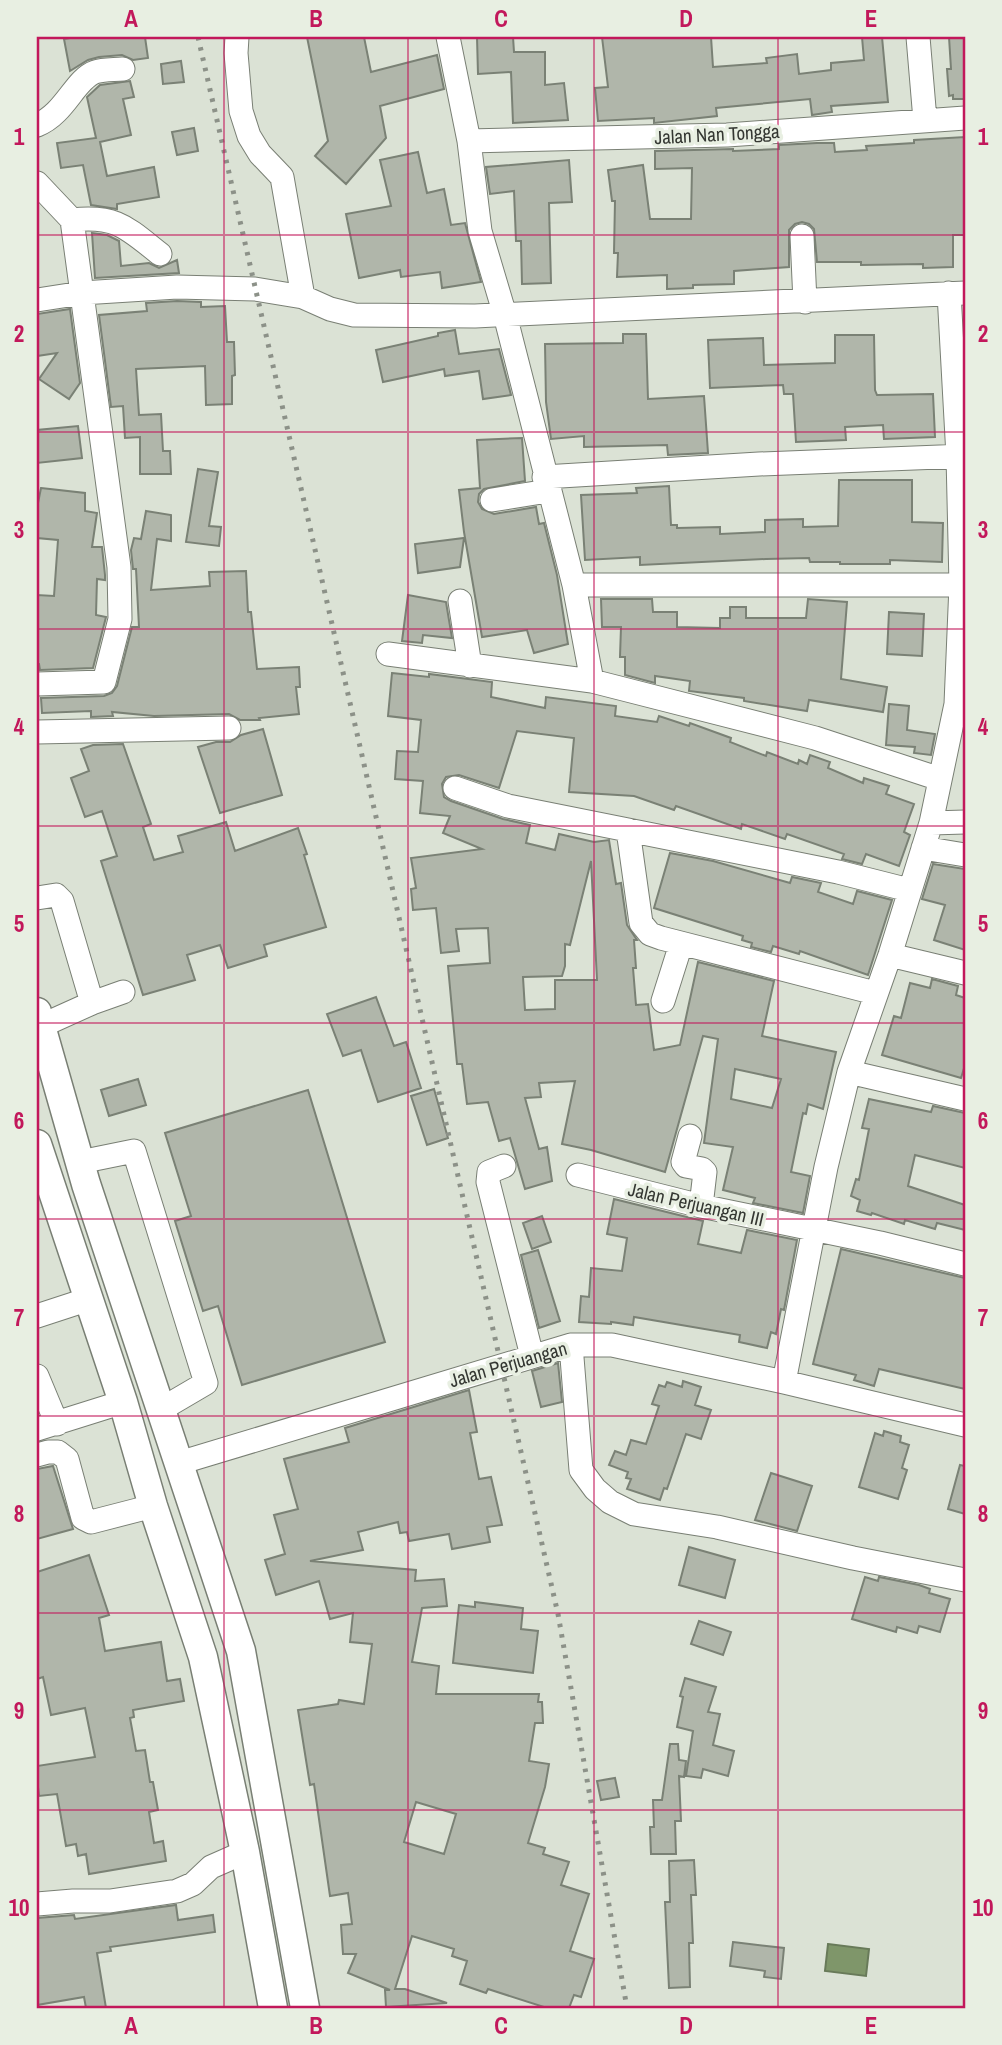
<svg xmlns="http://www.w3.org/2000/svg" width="1002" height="2045" viewBox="0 0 1002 2045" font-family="'Archivo Narrow',sans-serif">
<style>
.water{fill:#7f966a;stroke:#687a59;stroke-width:2}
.building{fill:#b0b6aa;stroke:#7a8175;stroke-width:2;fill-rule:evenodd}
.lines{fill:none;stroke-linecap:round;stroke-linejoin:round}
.minor-casing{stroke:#797f74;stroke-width:25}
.major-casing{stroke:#797f74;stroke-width:31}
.minor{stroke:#fff;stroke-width:23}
.major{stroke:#fff;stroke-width:28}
.rail{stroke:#8c9188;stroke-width:5;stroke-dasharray:3.5 7;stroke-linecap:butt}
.grid{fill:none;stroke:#c2185b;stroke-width:2;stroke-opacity:0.55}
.labels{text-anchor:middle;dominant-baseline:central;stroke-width:7;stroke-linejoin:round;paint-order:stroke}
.street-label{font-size:19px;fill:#343732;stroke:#e8efe2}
.neatline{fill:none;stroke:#c2185b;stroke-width:2.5}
.grid-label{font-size:23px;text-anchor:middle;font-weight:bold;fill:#c2185b}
</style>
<rect width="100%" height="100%" fill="#dbe2d5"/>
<!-- water -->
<path class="water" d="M828,1944L869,1949L866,1976L825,1971Z"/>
<!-- building -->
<path class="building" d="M76,37H145L148,58L133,60L122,55L99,57L88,60L70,71L64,39Z
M307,37H364L371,72L437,55L444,89L380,106L386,138L346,184L315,156L328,141Z
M477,37H513L514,52H545V85L564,83L568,120L513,123L511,72L478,74Z
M602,37H711L713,67L767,63L766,58L797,54L799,74L831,70V63L864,60L862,37H882L888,102L831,106L832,112L812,115L810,99L716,108L717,116L654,123V118L598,121L595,88L608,87Z
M949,37H965V99H953V95L949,96L947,69H951Z
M181,61L184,82L163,84L161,64Z
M130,81L134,97L123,99L131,135L100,142L107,176L154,167L159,197L117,204V209L91,205L83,165L61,168L57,143L96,138L87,97L100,85Z
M194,128L198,151L177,155L172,132Z
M965,137V235H953V267L923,268V264L861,265V262H817L814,229L809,224L802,222L795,224L789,230V267L734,271V284L693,285V288L667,289V275L617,277L618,253H614L615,201H612L608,170L643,165L650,219H691L692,168L655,169V151L733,149V151L779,149V145L817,143H834L835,152L867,150L866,146L914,143V140Z
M418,152L427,193L444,189L451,225L465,223L481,282L442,288L440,272L401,277L400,270L359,278L346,214L391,206L380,160Z
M569,160L572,202L549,203L551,283L522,284L521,241H516L514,191L490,194L486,167Z
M92,233L107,235L119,241L121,266L149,263L159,268L177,260L179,273L95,278Z
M177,301L201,302V307L225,306L227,342H234L235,375L232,376V404L206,405L205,366L136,369L139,415L161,414L163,451H170L171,474H140V437L125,438L123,406L111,407L99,315L147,311L146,303Z
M70,309L80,383L69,399L39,379L57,353L37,356V314Z
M455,330L459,354L499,349L511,395L483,399L479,371L445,376L444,369L383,382L376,350L438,336V333Z
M623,334H646L648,399L704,396L708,453L668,455L667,445L584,447V436L551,439L546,402L545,344L623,343Z
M835,335H874L875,390L877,395L933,394L935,437L884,439L883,425L845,427L846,440L796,442L793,394H784L783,385L710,388L708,340L763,338L764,365L835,363Z
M78,426L82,458L37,463V430Z
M522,438L525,481L484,489L479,494L478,502L482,509L494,514L536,507L539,524L544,523L557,575L568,644L534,653L527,630L482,637L464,532L459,490L480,488L477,440Z
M198,469L218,472L209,526L221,527L219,546L186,542Z
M839,480H912V522L943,523L942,562L890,560V564H840V562H810L809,558L766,559L640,565V557L585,560L581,495L637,493L636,488L669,486L671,525H677V528L720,527V534L765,532V520L803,519V527L838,526Z
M41,488L85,493V511L97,513L92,547H102L105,575V580L97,579L96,615L106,617L93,668L40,670L39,664H37V595L54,596L58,540L37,538V508Z
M146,511L171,515V541L157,539L151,590L210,586L209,572L246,571L248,612H251L257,669L299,667L300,687H296L299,714L259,718L260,720H240L229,714L154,716L112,712L113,716L91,717V711L42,713L41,698L104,696L112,693L117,686L132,627H139L136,569H133L131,550L134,538L141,539Z
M464,538L460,567L418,573L415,544Z
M408,595L446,602L452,638L423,635L422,643L402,641Z
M601,599H652L653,612H677V627L720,628V618H730V607H746V618H806L808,599L847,602L841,679L887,687L883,712L809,700L807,711L744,701V698L689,691L690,681L655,676V683L625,675V657H620L621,627H602Z
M889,612L924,614L922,656L887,654Z
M392,673L429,677V674L492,682L491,697L545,708L546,697L616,706L615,716L657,722L659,716L689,726L690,723L731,738L730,742L766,756L767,752L798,764L799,760L807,764L810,755L830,762L828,768L863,783L864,778L889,786L886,794L914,804L904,832L910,835L899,866L866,854L862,864L842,859L844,854L787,834L785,839L742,824L741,829L676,806L674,810L634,796L569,792L574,738L517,731L499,788L459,775L446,777L442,784L444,797L451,801L503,819L530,825L526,843L555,850L559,834L594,842L609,840L616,884L621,883L627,925L637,940H634L636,968H633L636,1005L648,1004L654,1050L680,1045L698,962L774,981L762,1036L836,1052L823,1109L808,1104L806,1114L803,1113L791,1172L810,1176L803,1213L753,1203L755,1198L723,1190L733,1147L704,1143L718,1039L703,1036L665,1172L591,1150L562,1144L575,1081L539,1083L541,1097L525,1098L539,1149L547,1147L552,1181L525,1189L510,1138L499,1141L488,1102L467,1104L462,1064H457L448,966L490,963L488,928L456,929L459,951L441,953L436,908L413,910L411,889L416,888L411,858L482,849L443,833L450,816L420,813L423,781L395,779L397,751L418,752L421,720L388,716ZM591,861L597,980H555V1009L525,1010L523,977L562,976L565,966V944L570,945ZM735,1069L781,1079L772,1108L731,1099Z
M889,704L909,706L907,730L935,734L931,755L914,753L915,747L886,745Z
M263,729L282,795L220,813L198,747L216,742H230L241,735Z
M123,744L151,824L143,827L154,860L183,852L178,836L226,822L235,851L298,828L307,854L304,855L326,927L264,945L267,956L228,968L220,945L187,955L195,980L143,995L101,861L117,856L102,811L85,817L71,778L89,771L81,749L93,745Z
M670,853L713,861L790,883L792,877L821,883L818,892L853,904L857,891L892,900L868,975L800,951L799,954L773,946L771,952L751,947L752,943L742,940L743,936L654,908Z
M933,864L965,869V950L934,940L945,905L922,899Z
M932,979L958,986L956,995L965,998V1065L961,1078L882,1055L894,1016L901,1018L910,983L930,988Z
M376,997L394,1046L406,1042L421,1088L378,1102L361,1050L343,1056L327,1014Z
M138,1079L146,1105L109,1116L101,1090Z
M434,1089L448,1138L427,1145L411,1096Z
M308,1090L385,1342L242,1385L218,1306L203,1311L175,1221L191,1216L165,1133Z
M869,1099L931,1112L933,1106L965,1113V1168L915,1155L908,1186L965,1205V1230L937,1223L935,1229L905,1220L904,1224L872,1213L871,1215L857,1211L860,1200L851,1196L856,1179L859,1180L869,1129L862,1128Z
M614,1199L703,1221L698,1244L741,1253L747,1230L797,1240L784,1310L781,1309L776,1334L771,1332L767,1348L739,1342L740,1335L634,1317L633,1325L611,1322V1324L579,1322L581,1296L589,1297L591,1268L622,1271L627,1238L607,1234Z
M542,1216L551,1242L532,1249L523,1223Z
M841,1249L965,1278V1389L879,1369L874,1386L854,1380L856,1375L813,1364Z
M538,1250L560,1321L539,1328L521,1255Z
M558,1363L562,1402L541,1407L532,1371Z
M683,1381L701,1387L695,1405L711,1410L701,1439L686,1434L667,1489L664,1488L660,1500L627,1489L631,1479L626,1478L628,1472L609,1465L615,1451L626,1455L631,1440L646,1444L659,1406L652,1404L659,1385L665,1387L667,1382L682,1387Z
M469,1390L477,1432L470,1433L479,1479L491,1477L502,1525L487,1527L490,1542L452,1549L449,1534L409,1541L407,1532L400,1533L398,1522L358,1532L363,1550L310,1561L416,1570L415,1581L444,1579L447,1606L422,1608L412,1662L439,1666L436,1694H539L538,1702H542L543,1723H535L529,1761L549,1764L545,1787L528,1843L545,1848L543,1854L569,1862L561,1885L589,1894L570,1951L594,1959L581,1997L574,1995L569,2008H547L488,1989L486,1993L460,1984L467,1961L452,1956L454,1949L412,1936L395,1989H405L447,2003L386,2007L385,1990H390L348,1973L356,1954H343L341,1925L352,1924L348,1893L330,1896L314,1784L310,1785L298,1710L338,1704L339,1700L364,1704L372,1644L350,1642L353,1613L330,1619L319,1581L276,1595L265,1560L285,1554L274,1515L298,1509L284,1459L349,1442L345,1428ZM416,1802L456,1814L444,1854L404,1842Z
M884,1431L901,1436L900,1442L909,1445L902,1468L907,1470L898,1499L859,1487L875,1433L883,1436Z
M960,1465L965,1466V1514L948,1509Z
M53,1466L73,1529L37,1539V1469Z
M771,1473L812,1486L797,1531L755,1520Z
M689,1547L735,1560L725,1598L679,1585Z
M89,1555L109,1615L99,1618L105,1651L161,1642L167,1681L180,1679L184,1701L133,1710L134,1717L130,1718L136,1751L145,1750L150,1782H153L158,1810L149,1812L154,1843L163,1841L166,1861L89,1874L86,1854L78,1856L76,1844L66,1846L57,1794L39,1796L37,1778V1766L95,1757L85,1708L51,1715L43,1677L37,1679V1572Z
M865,1577L878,1581L879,1577L919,1585L930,1589L929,1593L950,1599L940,1632L919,1626L917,1633L897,1627L896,1632L852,1619Z
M475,1602L523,1608L521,1629L538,1631L533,1673L453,1663L459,1605L475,1607Z
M699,1621L731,1632L723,1655L691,1644Z
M685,1678L716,1687L708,1712L720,1714L713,1745L734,1751L728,1776L703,1769L701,1778L686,1776L693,1731L677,1727L683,1697L680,1696Z
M670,1744H678L679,1760L686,1761L684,1777L679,1776L681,1821H675L676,1854H651L650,1827H654L653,1800H662Z
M615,1778L619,1797L601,1800L597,1781Z
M694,1860L696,1895H691L693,1943H689L690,1987L669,1988L665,1902H670L669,1861Z
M176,1905L178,1920L213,1915L215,1932L110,1947L111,1951L97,1953L106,2008H86L84,1997L37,2005V1918L74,1915L75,1919Z
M733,1942L784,1948L781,1979L764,1977L765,1971L730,1966Z"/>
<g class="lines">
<defs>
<path id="minor" d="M237,37L236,53L241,111L249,136L260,154L282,177L303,297
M448,37L469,141L480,231L505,315L574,585L592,681
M918,37L925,120
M37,125C65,114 75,79 95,72C104,69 114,70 123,69
M469,141L727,135L965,118
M37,183L72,220L119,567L120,619L104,682L37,684
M72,220C117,215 127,228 160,254
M802,236L805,302
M37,300L82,293L177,287L255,289L303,297L330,309L354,315L475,316L965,293
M544,477L759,464L965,456
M492,500L548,491
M574,585H965
M460,601L470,666
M388,654L592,681L815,738L940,779
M37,732L229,728
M455,788L508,806L838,872L909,890
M931,823L965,822
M628,830L641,923L650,934L661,938L875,993
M923,848L965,855
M37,898L56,895L62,901L92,1003L41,1026
M890,955L965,973
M663,1001L681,944
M92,1003L123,992
M849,1072L965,1099
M690,1136L683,1162L686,1166L702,1169L705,1172L701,1206
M80,1162L134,1151L206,1383L160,1410
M504,1166L489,1172L488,1182L532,1356
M578,1175L701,1206L880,1243L965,1264
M37,1316L89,1299
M571,1345L581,1470L595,1489L610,1502L634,1514L717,1527L853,1558L965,1580
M37,1376L57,1424
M784,1382L826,1167L849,1072L890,955L931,823L956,704L961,585L958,456L949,293
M37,1429L123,1402
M37,1455L48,1452H58L67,1459L83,1518L91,1522L153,1506
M179,1463L571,1345H612L784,1382L965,1425
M37,1904L73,1901H110L177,1891L193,1884L211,1867L245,1852"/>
<path id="major" d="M37,1012L86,1184L241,1651L305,2008
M37,1144L123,1402L153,1506L203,1657L245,1852L273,2008"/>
</defs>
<!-- minor casing -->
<use href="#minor" class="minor-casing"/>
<!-- major casing -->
<use href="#major" class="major-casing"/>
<!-- minor -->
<use href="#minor" class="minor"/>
<!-- major -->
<use href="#major" class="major"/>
<!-- rail -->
<path class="rail" d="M198,37L558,1614L627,2008"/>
</g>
<!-- grid -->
<path class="grid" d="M224,37V2008M408,37V2008M594,37V2008M778,37V2008M37,235H965M37,432H965M37,629H965M37,826H965M37,1023H965M37,1219H965M37,1416H965M37,1613H965M37,1810H965"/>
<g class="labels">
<!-- street labels -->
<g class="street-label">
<text transform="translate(717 134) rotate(-3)">Jalan Nan Tongga</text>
<text transform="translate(696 1204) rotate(13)">Jalan Perjuangan III</text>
<text transform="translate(508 1364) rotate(-16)">Jalan Perjuangan</text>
</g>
</g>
<!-- border -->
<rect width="1002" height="2045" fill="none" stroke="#e8efe2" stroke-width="77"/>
<rect x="38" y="38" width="926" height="1969" class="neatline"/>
<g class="grid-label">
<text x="131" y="27">A</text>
<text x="316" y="27">B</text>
<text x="501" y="27">C</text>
<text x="686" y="27">D</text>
<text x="871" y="27">E</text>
<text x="19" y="145">1</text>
<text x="983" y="145">1</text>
<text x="19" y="342">2</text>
<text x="983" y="342">2</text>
<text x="19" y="538">3</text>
<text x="983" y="538">3</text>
<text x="19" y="735">4</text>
<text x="983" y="735">4</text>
<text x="19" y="932">5</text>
<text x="983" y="932">5</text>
<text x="19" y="1129">6</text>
<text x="983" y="1129">6</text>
<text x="19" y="1326">7</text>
<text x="983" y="1326">7</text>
<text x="19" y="1522">8</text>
<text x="983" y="1522">8</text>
<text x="19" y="1719">9</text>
<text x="983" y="1719">9</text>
<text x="19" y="1916">10</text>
<text x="983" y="1916">10</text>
<text x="131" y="2034">A</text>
<text x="316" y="2034">B</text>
<text x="501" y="2034">C</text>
<text x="686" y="2034">D</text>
<text x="871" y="2034">E</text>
</g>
</svg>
